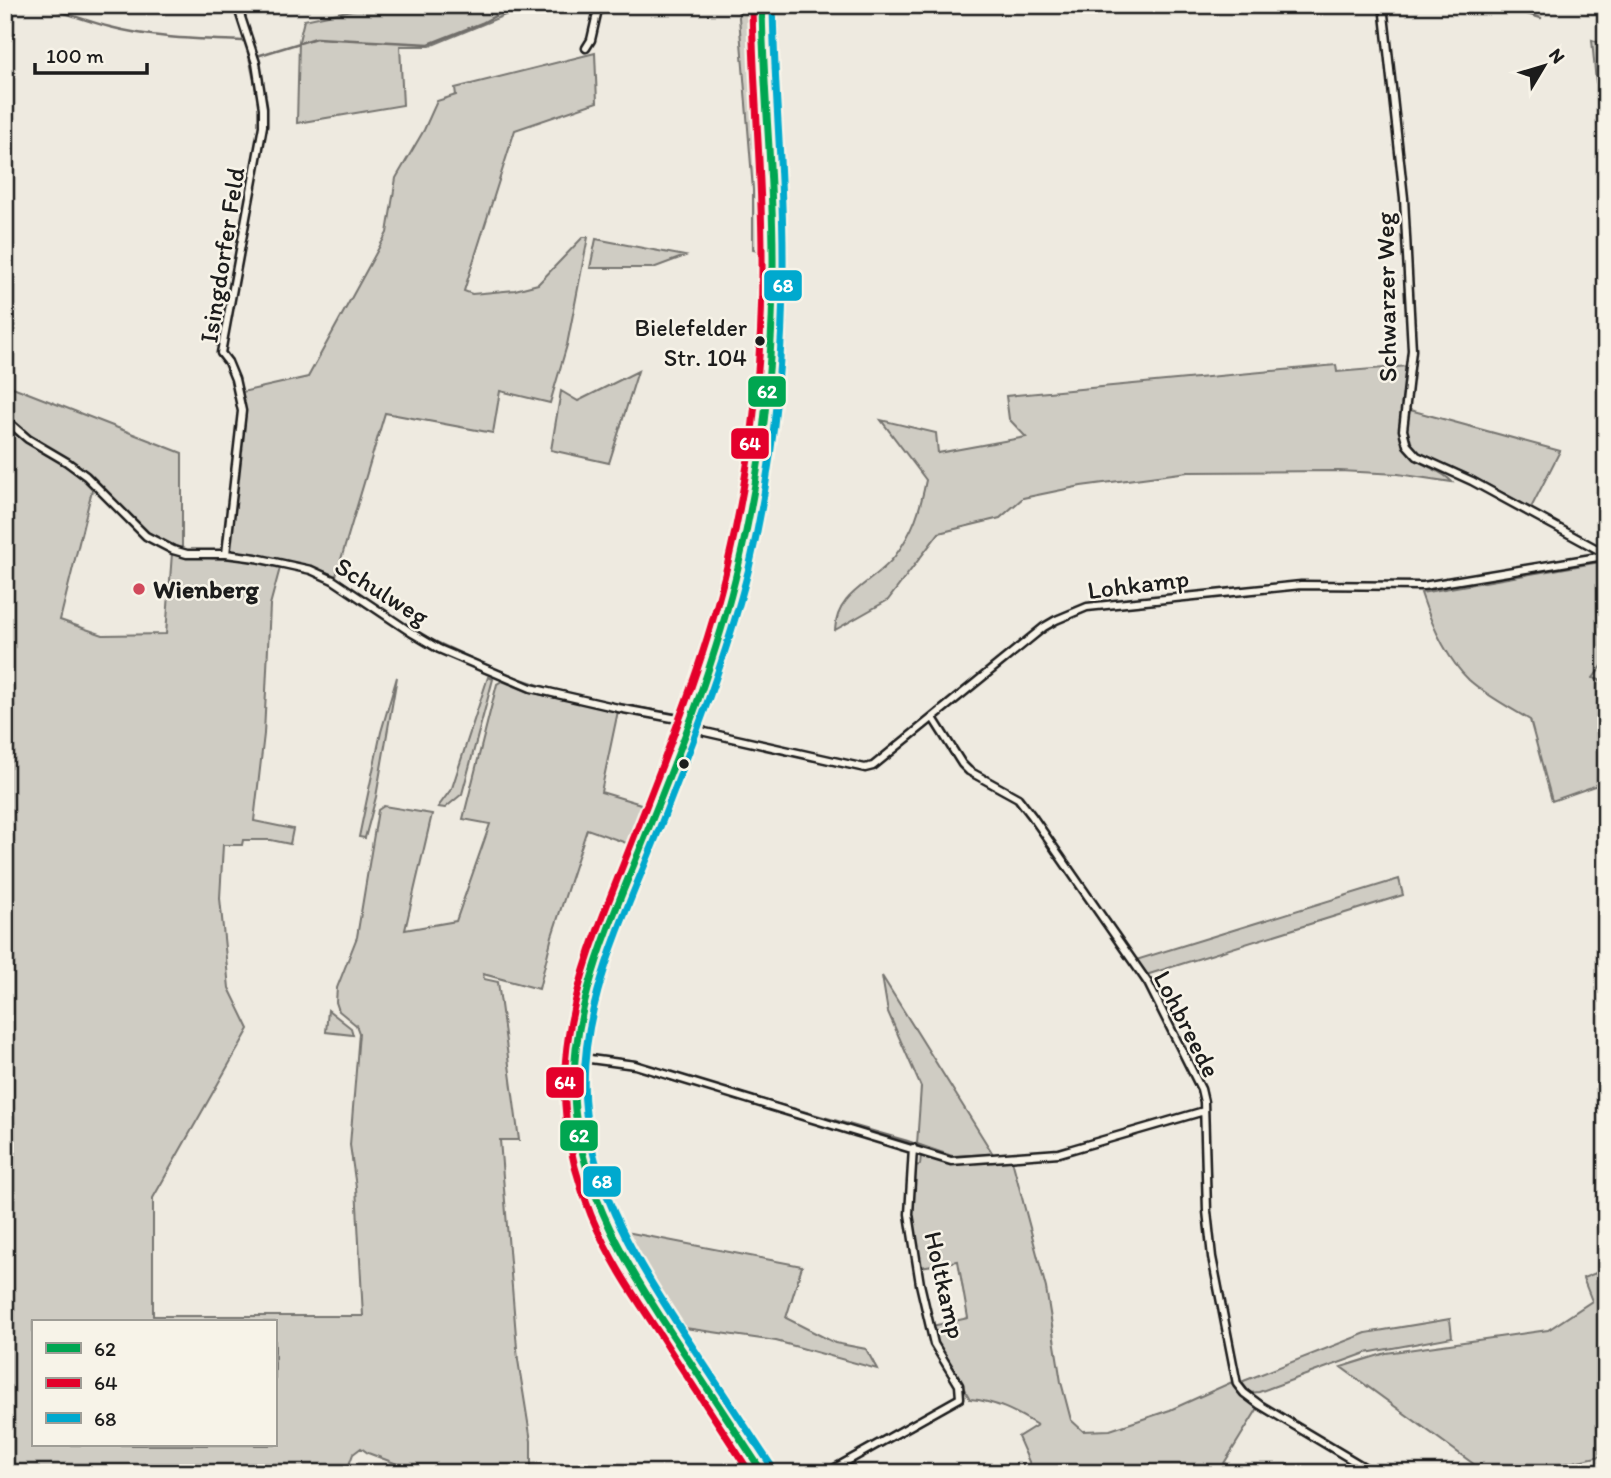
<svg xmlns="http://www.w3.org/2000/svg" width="1611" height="1478" viewBox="0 0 1611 1478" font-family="Itim,sans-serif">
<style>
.green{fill:#cfccc3;stroke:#767470;stroke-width:2;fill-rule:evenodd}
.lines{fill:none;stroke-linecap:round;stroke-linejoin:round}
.stream{stroke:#6f6d69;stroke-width:2.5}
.minor-casing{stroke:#1c1c1c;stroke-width:11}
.secondary-casing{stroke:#1c1c1c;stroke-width:14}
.minor{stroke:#f7f3e8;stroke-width:6}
.secondary{stroke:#f7f3e8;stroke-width:9}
.bus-1-casing{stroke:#f7f3e8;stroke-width:12}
.bus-2-casing{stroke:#f7f3e8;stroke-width:12}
.bus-3-casing{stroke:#f7f3e8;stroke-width:12}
.bus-1{stroke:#00a651;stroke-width:7}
.bus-2{stroke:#e4002b;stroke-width:7}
.bus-3{stroke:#00a9ce;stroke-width:7}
.bus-dot{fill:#1c1c1c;stroke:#f7f3e8;stroke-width:2.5}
.poi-dot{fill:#d1495b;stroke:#f7f3e8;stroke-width:2.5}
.labels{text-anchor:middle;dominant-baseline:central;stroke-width:5;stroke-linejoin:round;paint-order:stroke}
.bus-label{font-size:24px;fill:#1c1c1c;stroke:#f7f3e8;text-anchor:end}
.street-label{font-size:26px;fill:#1c1c1c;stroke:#f7f3e8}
.poi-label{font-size:26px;font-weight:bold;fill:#1c1c1c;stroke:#f7f3e8;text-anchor:start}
.line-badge{stroke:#f7f3e8;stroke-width:2.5}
.badge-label{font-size:19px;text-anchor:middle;font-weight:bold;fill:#fff}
</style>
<rect width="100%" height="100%" fill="#eeeae0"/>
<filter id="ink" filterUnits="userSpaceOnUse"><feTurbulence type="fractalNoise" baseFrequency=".0143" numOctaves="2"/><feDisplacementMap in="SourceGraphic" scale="14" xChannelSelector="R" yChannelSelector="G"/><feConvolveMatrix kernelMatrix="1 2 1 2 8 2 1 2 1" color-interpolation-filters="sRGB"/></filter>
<g filter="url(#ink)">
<!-- green -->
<path class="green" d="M529,5L430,46H400L403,105L297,123L299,41L304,20L366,7Z
M738,5H755L762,170V251L753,249V190Z
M1592,40L1606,45V92L1600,90L1596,82Z
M595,53L597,102L515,130L464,291L472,294L515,290L538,284L583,237H588L567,345L550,403L500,391L493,433L385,413L336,576L312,567L229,550L245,409L242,392L308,377L387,233L396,178L424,130L437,101L456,95L455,88Z
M596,239L685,256L653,268H590Z
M1336,365L1337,372L1408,366C1405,393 1389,441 1415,459C1427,468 1441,470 1452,482L1398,474L1340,471L1188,472L1081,486L1023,498L1000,518L939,533L888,600L835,630C837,591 875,583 895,556C914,530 920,510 926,480L881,420L936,433L938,453L1026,437L1009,419L1006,396Z
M638,371L609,463L551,450L561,391L578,401Z
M5,384L182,453V549L148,534L80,467L27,434L5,416Z
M1410,410L1560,451L1531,508L1469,475L1419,453L1410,443L1406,429Z
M5,423L66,464L93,486L60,620L103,635L166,634L172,553L192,557L244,560L280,568L270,605L264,734L254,821L293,829L290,844L271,840H243L242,845H223L220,898L229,988L249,1029L153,1198V1316H363L356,1187L350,1145L359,1033L356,1025L339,1011L336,1002L337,988L357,937L378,810L384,806L432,814L405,930L456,921L490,824L463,819L497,684L502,681L529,692L618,711L601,792L644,805L629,844L587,829L552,936L539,989L483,974L484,979L498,982L519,1140H500L518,1360L531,1441V1473H421L368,1453L361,1448L353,1454L346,1473H5ZM33,1322H275V1445H33Z
M1606,561V661L1593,678L1606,682V782L1552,801L1530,720C1509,707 1487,696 1469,680C1446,658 1431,623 1421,593Z
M397,677L376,797L365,838L359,837L381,732Z
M488,677L493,679L462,794L445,808L438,807L452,788Z
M1399,879L1403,895L1146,975L1136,960Z
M882,976L993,1154L952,1156L917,1144L921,1087L888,1012Z
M328,1010L351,1028L353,1035L326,1032Z
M921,1155L952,1164L1012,1160L1046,1288L1061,1382L1071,1420L1083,1431L1110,1430L1170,1410L1232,1382L1242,1396L1258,1408L1218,1473H1027L1030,1464L1018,1437L1037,1425C1016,1412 995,1401 970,1399L937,1343L932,1326L968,1318L958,1261L920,1267L912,1214L914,1166L920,1165Z
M621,1231L802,1266L786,1318L835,1343L866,1349L877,1369L776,1341L685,1328Z
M1606,1269V1455L1522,1473H1486L1341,1367L1386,1353L1548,1330L1592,1301L1583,1278Z
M1450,1319L1452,1337L1366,1353L1259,1392L1250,1393L1241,1382L1366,1333Z"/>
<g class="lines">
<!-- stream -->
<path class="stream" d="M42,5C65,13 87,21 110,27C155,39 201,39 246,41L260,109L259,124
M1498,5L1541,18
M1601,40L1606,42
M257,56L316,38L429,44L482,23L515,5
M423,636L490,667
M500,671C556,695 617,704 677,714
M687,1078L907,1141L951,1157"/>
<defs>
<path id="minor" d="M1383,5L1404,198L1412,350L1403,430L1407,445L1417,456L1472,481L1606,554
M586,48L591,40L599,5
M5,419L28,439L67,462L86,476L146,536L173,550L187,554H226L256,558L311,570L333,580L412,633L439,649L531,688L618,708L678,719L705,732L865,768L873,766L1044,627L1056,620L1087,607L1301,585L1423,586L1598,557L1602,551
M226,554L242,411L235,379L228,362L221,353L263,126V108L256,63L237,5
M933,718L962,764L969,771L1018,798L1032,816L1148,983L1201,1089L1204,1102L1207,1211L1212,1257L1237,1384L1244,1393L1260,1405L1374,1473
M575,1057L635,1065L951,1161L1059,1153L1204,1111
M826,1473L960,1398L959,1385L934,1344L920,1284L909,1214L913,1148"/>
<path id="secondary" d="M762,5C762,88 772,171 773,254C773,357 762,462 739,563C716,659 679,750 643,842C615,911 584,981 575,1056C569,1105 582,1164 600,1209C617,1252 643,1291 669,1330C700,1378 732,1425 763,1473"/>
</defs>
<!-- minor casing -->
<use href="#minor" class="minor-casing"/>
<!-- secondary casing -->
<use href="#secondary" class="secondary-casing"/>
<!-- minor -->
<use href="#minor" class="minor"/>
<!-- secondary -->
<use href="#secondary" class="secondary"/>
<defs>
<path id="bus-1" d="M762,5C763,88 773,171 773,254C774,357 763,462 739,563C717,658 680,751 643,842C609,927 566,1017 575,1110C584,1196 627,1266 673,1336C703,1382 733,1427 763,1473"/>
<path id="bus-2" d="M750,1473C721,1427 690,1382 661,1336C635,1297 609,1259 591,1215C531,1067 584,965 638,827C672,740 707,653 728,562C752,462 763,357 762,254C762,171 753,88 752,5"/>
<path id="bus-3" d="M772,1467C742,1422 712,1377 682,1331C638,1263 596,1197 586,1114C574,1016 623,921 658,832C692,745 726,659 749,568C773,466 784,358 783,253C783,170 774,88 773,5"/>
</defs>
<!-- bus-1 casing -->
<use href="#bus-1" class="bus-1-casing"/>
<!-- bus-2 casing -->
<use href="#bus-2" class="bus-2-casing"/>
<!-- bus-3 casing -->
<use href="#bus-3" class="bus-3-casing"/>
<!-- bus-1 -->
<use href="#bus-1" class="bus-1"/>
<!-- bus-2 -->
<use href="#bus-2" class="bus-2"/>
<!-- bus-3 -->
<use href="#bus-3" class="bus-3"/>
</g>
</g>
<!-- markers -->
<g class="bus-dot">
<circle cx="760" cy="341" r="6"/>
<circle cx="684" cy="764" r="6"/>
</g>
<circle class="poi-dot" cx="139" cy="589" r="7"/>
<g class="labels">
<!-- bus labels -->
<g class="bus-label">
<text x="747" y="327">Bielefelder<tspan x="747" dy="30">Str. 104</tspan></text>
</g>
<!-- street labels -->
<g class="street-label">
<text transform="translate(222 255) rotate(-81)">Isingdorfer Feld</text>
<text transform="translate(1386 297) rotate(-91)">Schwarzer Weg</text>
<text transform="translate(1138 584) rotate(-7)">Lohkamp</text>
<text transform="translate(382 591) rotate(32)">Schulweg</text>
<text transform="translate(1187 1024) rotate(63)">Lohbreede</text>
<text transform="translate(945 1285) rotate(77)">Holtkamp</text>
</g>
<!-- poi labels -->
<g class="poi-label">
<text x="153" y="589">Wienberg</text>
</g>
</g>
<g class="line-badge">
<rect x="763" y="269" width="40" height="33" rx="7" fill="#00a9ce"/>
<rect x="747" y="375" width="40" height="33" rx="7" fill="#00a651"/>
<rect x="730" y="427" width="40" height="33" rx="7" fill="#e4002b"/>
<rect x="545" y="1066" width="40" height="33" rx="7" fill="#e4002b"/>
<rect x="559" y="1119" width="40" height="33" rx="7" fill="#00a651"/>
<rect x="582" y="1165" width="40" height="33" rx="7" fill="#00a9ce"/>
</g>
<g class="badge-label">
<text x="783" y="292">68</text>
<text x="767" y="398">62</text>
<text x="750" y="450">64</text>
<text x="565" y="1089">64</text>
<text x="579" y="1142">62</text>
<text x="602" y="1188">68</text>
</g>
<!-- margin -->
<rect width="1611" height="1478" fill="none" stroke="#f7f3e8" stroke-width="28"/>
<rect x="14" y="14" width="1583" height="1450" fill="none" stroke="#1c1c1c" stroke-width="2.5" filter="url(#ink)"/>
<!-- legend -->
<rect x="32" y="1320" width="245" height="126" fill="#f7f3e8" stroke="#9f9d96" stroke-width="2"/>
<rect x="46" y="1343" width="35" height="10" fill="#00a651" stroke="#9f9d96" stroke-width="2"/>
<text x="94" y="1356" font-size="21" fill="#1c1c1c">62</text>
<rect x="46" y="1378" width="35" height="10" fill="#e4002b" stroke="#9f9d96" stroke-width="2"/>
<text x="94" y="1390" font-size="21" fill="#1c1c1c">64</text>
<rect x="46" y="1413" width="35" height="10" fill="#00a9ce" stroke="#9f9d96" stroke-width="2"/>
<text x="94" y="1426" font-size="21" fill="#1c1c1c">68</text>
<!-- north arrow -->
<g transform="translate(1544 66) rotate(52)" stroke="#f7f3e8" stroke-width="5" paint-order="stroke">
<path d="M0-5L12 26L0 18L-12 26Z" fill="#1c1c1c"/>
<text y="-10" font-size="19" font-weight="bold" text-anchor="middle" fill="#1c1c1c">N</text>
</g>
<!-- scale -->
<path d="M35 63v10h112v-10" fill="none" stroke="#1c1c1c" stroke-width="3.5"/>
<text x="46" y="63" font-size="21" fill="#1c1c1c" stroke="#f7f3e8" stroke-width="5" paint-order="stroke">100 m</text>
</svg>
